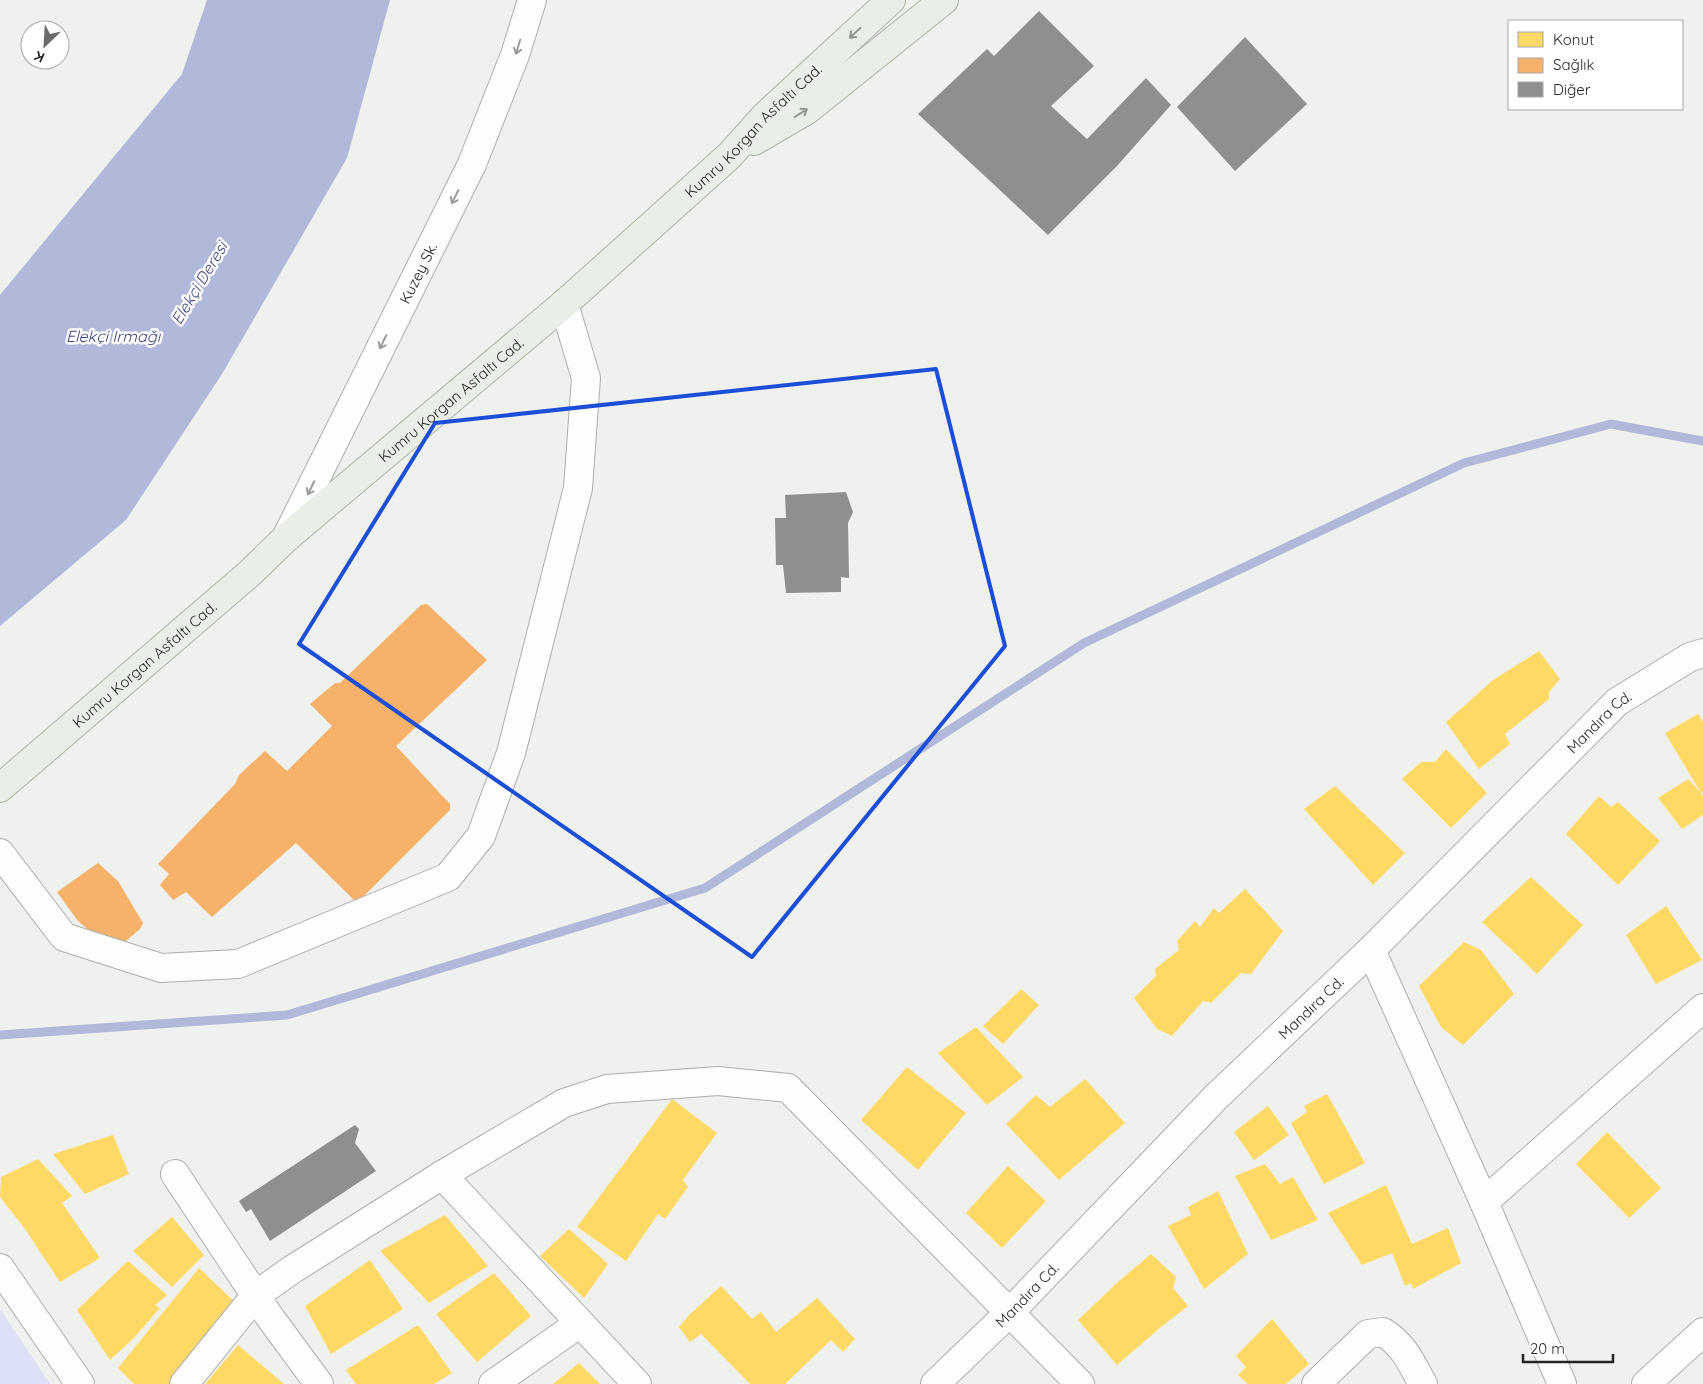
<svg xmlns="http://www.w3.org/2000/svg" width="1703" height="1384" viewBox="0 0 1703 1384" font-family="Quicksand,sans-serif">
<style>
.green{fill:#dce1f7}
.water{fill:#b2b8da}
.homes{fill:#ffd966}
.health{fill:#f6b26b}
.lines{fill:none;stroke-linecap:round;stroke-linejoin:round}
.stream{stroke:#b2b8da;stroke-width:9}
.building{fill:#8f908e}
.minor-casing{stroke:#acaeab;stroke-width:30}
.major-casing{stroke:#abb6a6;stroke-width:30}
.minor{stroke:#fdfdfc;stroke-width:28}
.major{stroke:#e9efe6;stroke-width:28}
.oneway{stroke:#90948e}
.oneway2{stroke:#9b9b9a}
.marked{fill:none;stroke:#1d4ed8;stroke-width:4;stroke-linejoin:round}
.labels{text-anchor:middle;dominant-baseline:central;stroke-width:5;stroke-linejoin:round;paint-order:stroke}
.street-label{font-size:15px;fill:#232423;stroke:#fff}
.water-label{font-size:16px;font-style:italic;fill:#3f4583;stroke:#fff}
</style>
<rect width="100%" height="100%" fill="#eff1ee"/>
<!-- green -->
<path class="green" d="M0,1309L50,1384H0Z"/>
<!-- water -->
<path class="water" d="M207,0H390L347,158L222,374L126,520L0,626V295L182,74Z"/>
<!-- homes -->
<path class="homes" d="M1539,651L1560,679L1549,692V699L1505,734L1510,744L1479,769L1446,722L1493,680Z
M1698,714L1703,722V791L1701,793L1703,797V815L1682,829L1658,798L1688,779L1701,793L1665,733Z
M1446,749L1487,793L1451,828L1402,779L1421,762H1435Z
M1335,786L1405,853L1373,885L1304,809Z
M1599,796L1611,807L1618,802L1660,841L1618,885L1566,834Z
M1531,877L1583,925L1537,974L1482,922Z
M1245,889L1283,931L1251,974L1241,973L1211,1003L1203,1001L1172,1036L1157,1029L1134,998L1156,976L1155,969L1179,950L1177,941L1195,921L1200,927L1214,908L1219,913Z
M1666,906L1702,960L1656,984L1626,935Z
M1464,942L1481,950L1514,994L1463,1045L1441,1027L1419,986Z
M1021,989L1039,1005L1003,1044L983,1026Z
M976,1027L1023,1077L987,1105L938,1053Z
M907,1067L966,1113L918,1170L861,1120Z
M1085,1079L1125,1123L1059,1180L1006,1124L1036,1095L1050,1107Z
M1327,1094L1365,1163L1324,1184L1291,1123L1307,1112L1304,1106Z
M672,1099L717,1133L683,1180L688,1187L665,1219L658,1214L626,1261L577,1227Z
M1268,1106L1289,1135L1254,1160L1234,1132Z
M1607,1132L1661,1188L1629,1218L1576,1164Z
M113,1135L129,1174L85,1194L53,1154Z
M38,1159L72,1196L62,1203L100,1258L60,1282L25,1229L0,1197L1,1177Z
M1265,1164L1280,1184L1293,1177L1318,1220L1271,1240L1235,1176Z
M1008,1166L1046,1201L1002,1248L966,1213Z
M1386,1185L1412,1244L1448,1228L1461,1263L1413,1289L1411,1283L1405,1286L1392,1253L1362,1265L1328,1213Z
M1218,1191L1248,1254L1204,1289L1168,1226L1191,1215L1188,1207Z
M445,1215L488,1266L429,1303L380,1251Z
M172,1217L204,1255L172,1287L133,1251Z
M569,1229L608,1264L584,1298L540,1256Z
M1151,1254L1176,1277L1173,1288L1188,1306L1161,1327L1117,1365L1078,1320L1119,1281Z
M370,1260L403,1309L331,1354L305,1306Z
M128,1261L167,1295L155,1305L160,1308L133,1339L110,1360L77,1310Z
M199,1268L237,1304L171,1384H134L118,1368Z
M494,1273L531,1316L477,1362L436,1314Z
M721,1286L752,1319L761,1312L776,1332L817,1298L855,1339L843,1352L831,1340L785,1384H750L701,1334L690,1342L679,1327L689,1315Z
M1272,1319L1309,1364L1286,1384H1248L1238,1375L1246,1367L1236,1356Z
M418,1325L452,1373L434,1384H356L346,1370Z
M238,1345L284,1384H205Z
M579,1363L600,1384H553Z"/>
<!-- health -->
<path class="health" d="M427,604L487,660L396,746L450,804V810L360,900H354L296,843L212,917L186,892L173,900L160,885L169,874L158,864L235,784L239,775L265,751L287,771L332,726L310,704L335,683H340L421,605Z
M98,863L118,881L143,923L140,929L119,947L99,939L78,921L57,892Z"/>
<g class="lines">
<!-- stream -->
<path class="stream" d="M0,1035L287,1015L705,888L1084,643L1464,463L1611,424L1703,441"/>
</g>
<!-- building -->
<path class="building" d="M1039,11L1094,66L1051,106L1087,139L1146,78L1171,105L1117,166L1048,235L918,114L987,49L994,56Z
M1245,37L1307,104L1235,171L1177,107Z
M846,492L853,512L848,523L849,578L841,577V592L786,593L783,565H776L775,518H786L785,495Z
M355,1125L359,1129L355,1143L376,1171L270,1241L251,1209L246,1212L239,1201Z"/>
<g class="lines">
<defs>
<g id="minor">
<path id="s1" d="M286,538L472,164L515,55L532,0"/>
<path d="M0,853L64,937L161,968L238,964L448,877L481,836L511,753L578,488L586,378L564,304"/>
<path d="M1371,950L1484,1202L1562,1384"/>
<path d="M175,1174L269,1316L319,1384"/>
<path d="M442,1175L637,1384"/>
<path d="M1484,1202L1703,1008"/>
<path d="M0,1268L80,1384"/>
<path d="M184,1384L256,1295L293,1269L442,1175L564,1103L607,1089L718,1081L788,1088L1080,1384"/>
<path d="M493,1384L580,1323"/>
<path id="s2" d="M935,1384L1010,1312L1216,1097L1371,950L1617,702L1690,657L1703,653"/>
<path d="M1316,1384L1368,1334L1383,1332C1405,1346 1411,1363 1423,1384"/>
<path d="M1646,1384L1703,1332"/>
</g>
<g id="major">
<path d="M754,141L807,110L944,0"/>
<path id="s3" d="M0,788L250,573L286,538L564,304L729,156L765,116L891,0"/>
</g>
</defs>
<!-- minor casing -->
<use href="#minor" class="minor-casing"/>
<!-- major casing -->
<use href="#major" class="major-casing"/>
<!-- minor -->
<use href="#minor" class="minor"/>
<!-- major -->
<use href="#major" class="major"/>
</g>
<!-- one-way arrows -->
<defs><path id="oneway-shaft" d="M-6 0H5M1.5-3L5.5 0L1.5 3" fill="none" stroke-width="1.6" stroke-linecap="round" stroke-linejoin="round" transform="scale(1.25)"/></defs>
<g class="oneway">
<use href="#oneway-shaft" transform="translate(855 33) rotate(137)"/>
<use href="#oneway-shaft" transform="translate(801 113) rotate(-32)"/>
</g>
<g class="oneway2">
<use href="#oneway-shaft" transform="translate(518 47) rotate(107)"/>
<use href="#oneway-shaft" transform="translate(455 197) rotate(116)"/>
<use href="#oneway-shaft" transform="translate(383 342) rotate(116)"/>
<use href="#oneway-shaft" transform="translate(311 488) rotate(116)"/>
</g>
<!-- marked area -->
<path class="marked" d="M936,369L1005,646L752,957L299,644L435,423Z"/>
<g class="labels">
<!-- street labels -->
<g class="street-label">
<text stroke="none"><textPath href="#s3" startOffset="1000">Kumru Korgan Asfaltı Cad.</textPath></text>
<text stroke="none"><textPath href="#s1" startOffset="296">Kuzey Sk.</textPath></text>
<text stroke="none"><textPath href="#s3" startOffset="595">Kumru Korgan Asfaltı Cad.</textPath></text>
<text stroke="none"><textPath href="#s3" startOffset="190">Kumru Korgan Asfaltı Cad.</textPath></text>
<text stroke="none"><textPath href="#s2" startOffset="938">Mandıra Cd.</textPath></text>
<text stroke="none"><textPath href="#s2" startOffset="532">Mandıra Cd.</textPath></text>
<text stroke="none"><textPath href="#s2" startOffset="128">Mandıra Cd.</textPath></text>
</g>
<!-- water labels -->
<g class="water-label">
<text transform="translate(199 283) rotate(-59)">Elekçi Deresi</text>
<text x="113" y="336">Elekçi Irmağı</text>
</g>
</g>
<!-- legend -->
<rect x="1508" y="20" width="175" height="90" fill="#ffffff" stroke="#a7a7a7"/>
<rect x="1518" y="32" width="25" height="15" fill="#ffd966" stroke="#a7a7a7"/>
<text x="1553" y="45" font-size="15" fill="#232423">Konut</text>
<rect x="1518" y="58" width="25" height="15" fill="#f6b26b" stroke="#a7a7a7"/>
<text x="1553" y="70" font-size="15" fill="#232423">Sağlık</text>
<rect x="1518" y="82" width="25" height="15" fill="#8f908e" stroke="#a7a7a7"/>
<text x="1553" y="95" font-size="15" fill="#232423">Diğer</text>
<!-- north arrow -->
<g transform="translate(45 45) rotate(205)"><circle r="24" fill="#ffffff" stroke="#a7a7a7"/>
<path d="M0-4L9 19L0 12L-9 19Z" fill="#6a6c6a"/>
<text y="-8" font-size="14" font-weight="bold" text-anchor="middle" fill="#232423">K</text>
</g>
<!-- scale -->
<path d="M1523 1354v8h90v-8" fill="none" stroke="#232423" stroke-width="2.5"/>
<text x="1530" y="1354" font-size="15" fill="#232423" stroke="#ffffff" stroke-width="4" paint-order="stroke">20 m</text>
</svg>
